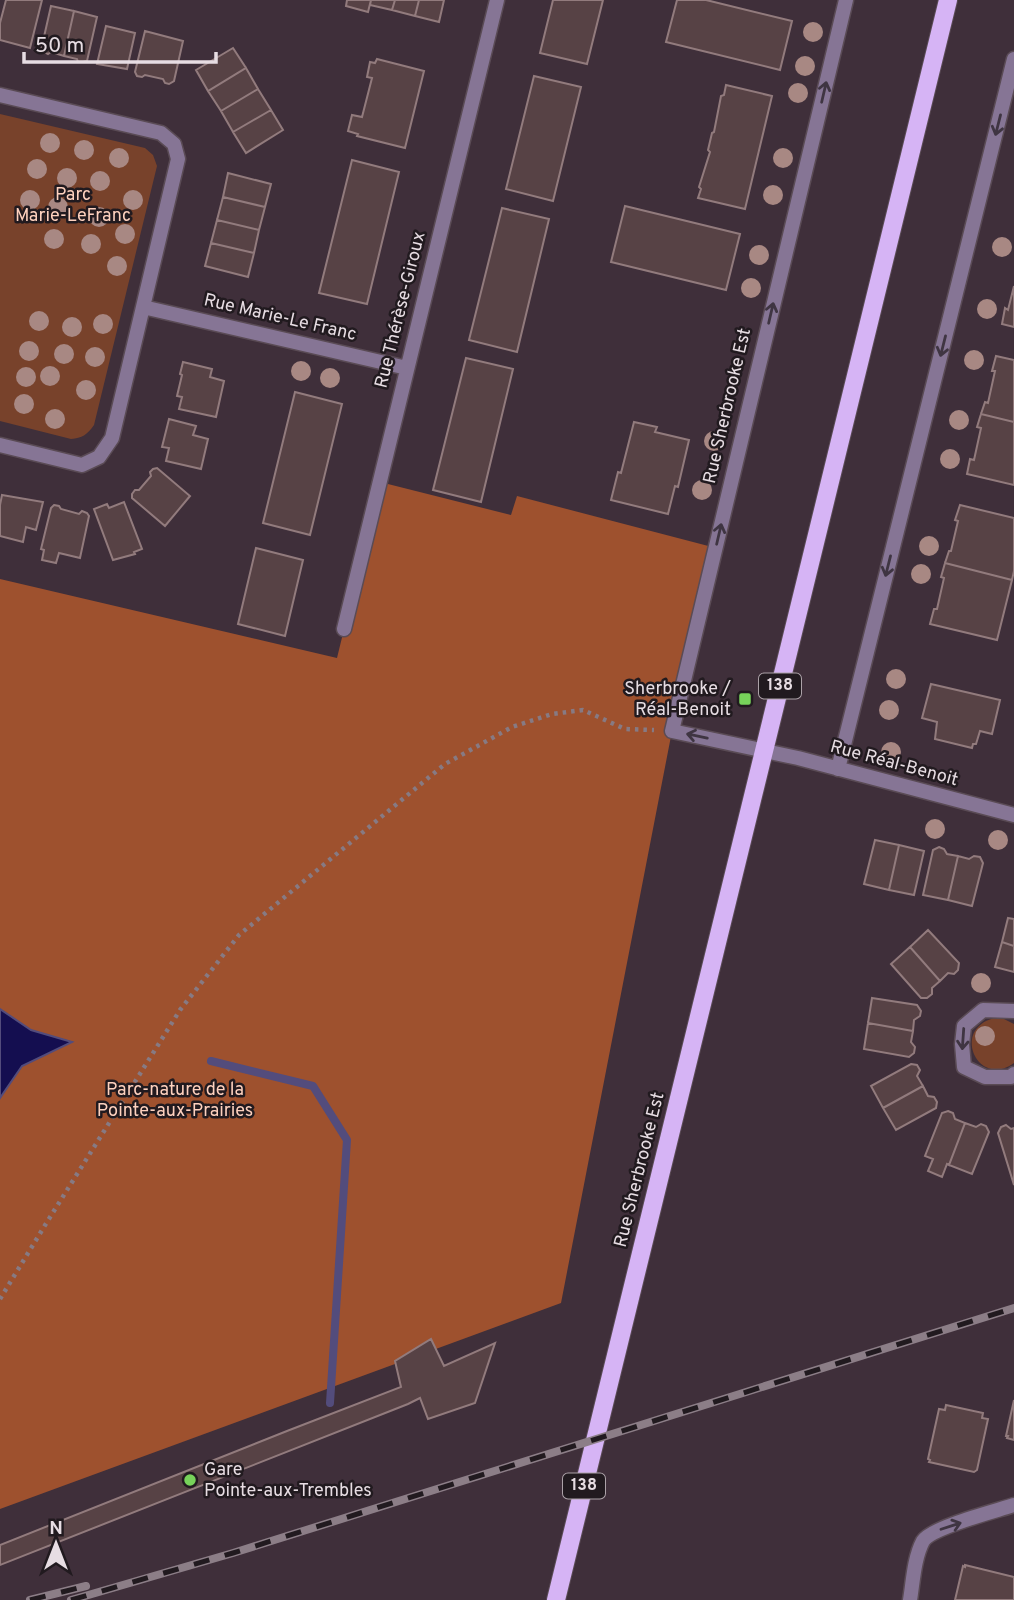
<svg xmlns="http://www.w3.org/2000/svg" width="1014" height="1600" viewBox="0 0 1014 1600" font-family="Overpass,sans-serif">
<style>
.green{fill:#78422b}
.forest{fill:#9e512e}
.water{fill:#140e50;stroke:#534c7c;stroke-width:2}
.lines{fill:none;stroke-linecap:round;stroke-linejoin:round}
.stream{stroke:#534c7c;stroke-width:8}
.building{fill:#574245;stroke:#927b7d;stroke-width:2}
.minor-casing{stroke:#5a4b55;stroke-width:17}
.primary-casing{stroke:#5a4b55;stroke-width:20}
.path{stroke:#877a83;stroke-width:4.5;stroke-dasharray:3.5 5;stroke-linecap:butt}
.minor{stroke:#867595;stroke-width:14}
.primary{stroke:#d6b4f5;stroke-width:18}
.rail-casing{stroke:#8c7e87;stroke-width:8}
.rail{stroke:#211a1f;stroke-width:5;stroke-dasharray:16;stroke-linecap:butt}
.tree{fill:#a88883}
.oneway{stroke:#3f3542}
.poi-dot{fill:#77d25a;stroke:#211a1f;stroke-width:2.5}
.labels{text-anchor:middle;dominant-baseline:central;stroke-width:5;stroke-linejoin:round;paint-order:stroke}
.shield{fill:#211a1f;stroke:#aca2a8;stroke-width:2}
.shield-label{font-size:16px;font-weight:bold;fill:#e7dde3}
.park-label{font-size:18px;fill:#fed1be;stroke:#211a1f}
.street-label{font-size:18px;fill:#e7dde3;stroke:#211a1f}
.poi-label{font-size:18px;fill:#e7dde3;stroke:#211a1f;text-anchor:end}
</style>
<rect width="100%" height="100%" fill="#3f2f3a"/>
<!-- green -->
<path class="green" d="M0,114L145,148L153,155L157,166L94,425C87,435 82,438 71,439L0,421Z
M994,1018L1004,1019L1014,1024V1063C979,1089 950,1030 994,1018Z"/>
<!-- forest -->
<path class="forest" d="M380,482L511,515L517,496L716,548L672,731L561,1303L0,1509V1098L22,1066L70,1041L31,1030L0,1009V579L337,658Z"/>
<!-- water -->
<path class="water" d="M0,1009L31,1030L72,1042L22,1066L0,1098Z"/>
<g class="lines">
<!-- stream -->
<path class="stream" d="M211,1061L313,1086L347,1140L330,1403"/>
</g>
<!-- building -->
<path class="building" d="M6,0H42L30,48L0,40V23Z
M347,0H371L368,12L346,6Z
M371,0H395L392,10L370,5Z
M395,0H419L415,16L392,10Z
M419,0H444L439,22L415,16Z
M553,0H603L587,64L540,53Z
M677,0H706L792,21L780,70L666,42Z
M51,6L74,11L64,56L51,52L48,54L41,50Z
M74,11L97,17L87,61L83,62H78L77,59L64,56Z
M106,26L135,33L127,69L97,64Z
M145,31L183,41L174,81L169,84L165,83L163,79L145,75L142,77L137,76L135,72Z
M233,48L246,68L208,91L196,70Z
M377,59L424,71L405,148L357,136L358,134L348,131L352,115L362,117L372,78L367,77L370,62L375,63Z
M246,68L258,89L221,111L208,91Z
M534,76L581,87L553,201L506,189Z
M726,85L772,96L745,209L698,198L701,189L699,187L710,152L708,150L712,133L714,132L721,96L724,95Z
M258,89L271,110L233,132L221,111Z
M271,110L283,130L246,153L233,132Z
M352,160L399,172L367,304L319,293Z
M228,173L271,184L265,207L223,197Z
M223,197L265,207L259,230L217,220Z
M625,206L740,234L726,290L611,262Z
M502,208L549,219L517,352L469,340Z
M217,220L259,230L254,253L211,243Z
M211,243L254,253L248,277L205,266Z
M1014,286V327L1002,324L1005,308L1008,310Z
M996,356L1014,360V422L981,414L985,402L988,403L995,371H992Z
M466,358L513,369L481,502L433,490Z
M183,362L212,369L210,377L224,381L216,417L179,409L182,397L177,396L182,375L180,374Z
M295,392L342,404L310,535L263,523Z
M981,414L1014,422V485L967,474L970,459L974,460L981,428L977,427Z
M169,419L196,426L193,435L208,439L201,469L166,461L169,448L162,447Z
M634,422L657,427L655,432L689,440L678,487L675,486L668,514L611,500L618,472L621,473Z
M157,468L190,496L165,526L132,498V494L135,490H139L151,476L150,472L153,469Z
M2,495L43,502L36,530L26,527L23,542L0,536V505Z
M124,502L142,549L134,552L135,554L113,560L94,509L107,504L109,508Z
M54,505L59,506L61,509L79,514L82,511L87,513L89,516L80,558L59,553L56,563L42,560L44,550L41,549L51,508Z
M960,505L1014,518V571L1012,580L945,563L949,551H951L958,521L955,520Z
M256,548L303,560L285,636L238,624Z
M945,563L1012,580L997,640L930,624L934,609H937L944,578L941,577Z
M931,684L1000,700L992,734L980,731L976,744H973L972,748L935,739L937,722L922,718Z
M875,840L899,845L889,890L864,884Z
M899,845L924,851L914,895L889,890Z
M939,847L944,849L947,854L958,856L948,900L923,895L933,850Z
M958,856L969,859L974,856L980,857L983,863L972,906L948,900Z
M1008,918L1014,919V946L1002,942Z
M928,930L959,963L958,970L954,974L948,973L940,981L910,947Z
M1002,942L1014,946V972L995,967Z
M910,947L940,981L932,988V994L927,998H921L891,964Z
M872,998L917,1005L921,1011L920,1016L914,1020L913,1031L868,1023Z
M868,1023L913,1031L911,1042L915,1047L914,1053L909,1057L864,1049Z
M911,1064L917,1065L920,1070L917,1076L923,1086L883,1108L871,1086Z
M923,1086L928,1096L934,1097L937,1102L936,1108L896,1130L883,1108Z
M948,1111L953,1113L955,1119L965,1123L949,1165L947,1164L942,1177L928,1171L933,1159L925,1156L942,1113Z
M965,1123L976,1127L981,1124L986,1126L989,1132L972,1174L949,1165Z
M1006,1125L1011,1129L1014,1128V1185L998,1133L1001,1127Z
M431,1339L444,1366L495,1343L475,1403L428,1419L420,1398L408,1404L0,1565V1545L287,1431L401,1387L395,1361Z
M1014,1400V1440L1007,1438L1008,1436H1006Z
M946,1405L983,1413L982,1418L988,1419L977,1470L974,1472L929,1462L930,1460L928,1459L939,1409L945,1410Z
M965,1565L1014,1577V1600H955L963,1566L965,1567Z"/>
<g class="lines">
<defs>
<path id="minor" d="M846,0L672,731L798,758L1014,815
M0,95L161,133L174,144L178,159L112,438L99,457L82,465L0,445
M143,307L407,368
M344,629L497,0
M838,769L1014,59
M1014,1011L983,1010L964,1026L962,1044L964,1067L985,1077H1011L1014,1074
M910,1600C913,1582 914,1558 923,1541C932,1527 996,1511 1014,1505"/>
<path id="primary" d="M556,1600L948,0"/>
</defs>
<!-- minor casing -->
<use href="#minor" class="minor-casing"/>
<!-- primary casing -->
<use href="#primary" class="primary-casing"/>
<!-- path -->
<path class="path" d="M0,1299L47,1222L180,1010L239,935L445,764L512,727L552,714L583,710L625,729L654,730"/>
<!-- minor -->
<use href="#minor" class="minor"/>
<!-- primary -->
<use href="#primary" class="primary"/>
<defs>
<path id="rail" d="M30,1600L86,1586
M71,1600L233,1553L1014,1308"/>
</defs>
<!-- rail casing -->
<use href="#rail" class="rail-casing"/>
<!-- rail -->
<use href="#rail" class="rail"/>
</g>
<!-- trees -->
<g class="tree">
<circle cx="813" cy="32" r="10"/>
<circle cx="805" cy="66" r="10"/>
<circle cx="798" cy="93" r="10"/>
<circle cx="50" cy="143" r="10"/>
<circle cx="84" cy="150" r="10"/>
<circle cx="119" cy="158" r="10"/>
<circle cx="783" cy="158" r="10"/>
<circle cx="37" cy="169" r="10"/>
<circle cx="67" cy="178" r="10"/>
<circle cx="100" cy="181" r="10"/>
<circle cx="773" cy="195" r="10"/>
<circle cx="30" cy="200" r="10"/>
<circle cx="133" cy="200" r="10"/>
<circle cx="58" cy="207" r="10"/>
<circle cx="99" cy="217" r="10"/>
<circle cx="125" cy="234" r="10"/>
<circle cx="54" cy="239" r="10"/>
<circle cx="91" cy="244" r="10"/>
<circle cx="1002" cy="247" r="10"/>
<circle cx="759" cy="255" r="10"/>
<circle cx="117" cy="266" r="10"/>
<circle cx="751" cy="288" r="10"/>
<circle cx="987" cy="309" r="10"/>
<circle cx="39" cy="321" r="10"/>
<circle cx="103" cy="324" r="10"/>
<circle cx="72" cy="327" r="10"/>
<circle cx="29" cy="351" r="10"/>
<circle cx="64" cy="354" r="10"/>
<circle cx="95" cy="357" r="10"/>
<circle cx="974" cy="360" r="10"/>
<circle cx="301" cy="371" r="10"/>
<circle cx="50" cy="376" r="10"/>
<circle cx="26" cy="377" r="10"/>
<circle cx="330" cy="378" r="10"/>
<circle cx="86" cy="390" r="10"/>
<circle cx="24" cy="404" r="10"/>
<circle cx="55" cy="419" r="10"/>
<circle cx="959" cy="420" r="10"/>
<circle cx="714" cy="441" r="10"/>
<circle cx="950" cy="459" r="10"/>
<circle cx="702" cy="490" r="10"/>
<circle cx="929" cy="546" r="10"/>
<circle cx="921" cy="574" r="10"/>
<circle cx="896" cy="679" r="10"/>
<circle cx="889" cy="710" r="10"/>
<circle cx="891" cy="752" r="10"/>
<circle cx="935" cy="829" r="10"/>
<circle cx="998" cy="840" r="10"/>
<circle cx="981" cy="983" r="10"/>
<circle cx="985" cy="1036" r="10"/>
</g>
<!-- one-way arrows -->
<defs><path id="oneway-shaft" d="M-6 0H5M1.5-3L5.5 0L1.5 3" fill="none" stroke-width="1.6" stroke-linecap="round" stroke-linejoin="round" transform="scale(1.75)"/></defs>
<g class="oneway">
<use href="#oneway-shaft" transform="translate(824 92) rotate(-77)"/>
<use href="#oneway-shaft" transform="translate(998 125) rotate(104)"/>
<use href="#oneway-shaft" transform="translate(771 313) rotate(-77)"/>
<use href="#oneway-shaft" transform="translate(943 346) rotate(104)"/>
<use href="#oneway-shaft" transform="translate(719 534) rotate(-77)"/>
<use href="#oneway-shaft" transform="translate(888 566) rotate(104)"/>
<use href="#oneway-shaft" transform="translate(697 736) rotate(-168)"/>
<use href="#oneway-shaft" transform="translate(963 1039) rotate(94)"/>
<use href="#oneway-shaft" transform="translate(951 1526) rotate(-18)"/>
</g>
<!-- markers -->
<g class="poi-dot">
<rect x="738" y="692" width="14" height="14" rx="3.5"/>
<circle cx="190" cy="1480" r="7"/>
</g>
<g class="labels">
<!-- shield labels -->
<g class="shield">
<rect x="759" y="673.5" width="42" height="25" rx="5"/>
<rect x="563" y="1473.5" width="42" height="25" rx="5"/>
</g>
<g class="shield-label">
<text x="780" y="686">138</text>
<text x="584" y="1486">138</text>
</g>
<!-- park labels -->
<g class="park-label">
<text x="73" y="195">Parc<tspan x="73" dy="21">Marie-LeFranc</tspan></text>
<text x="175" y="1090">Parc-nature de la<tspan x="175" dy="21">Pointe-aux-Prairies</tspan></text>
</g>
<!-- street labels -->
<g class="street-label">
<text transform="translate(401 310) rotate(-76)">Rue Thérèse-Giroux</text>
<text transform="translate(280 318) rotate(13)">Rue Marie-Le Franc</text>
<text transform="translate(728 406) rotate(-77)">Rue Sherbrooke Est</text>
<text transform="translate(894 764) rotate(15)">Rue Réal-Benoit</text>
<text transform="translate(640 1170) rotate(-76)">Rue Sherbrooke Est</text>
</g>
<!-- poi labels -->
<g class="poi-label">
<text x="731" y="689">Sherbrooke /<tspan x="731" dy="21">Réal-Benoit</tspan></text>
<text x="204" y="1470" text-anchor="start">Gare<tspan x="204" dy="21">Pointe-aux-Trembles</tspan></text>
</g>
</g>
<!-- north arrow -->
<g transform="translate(56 1544)" stroke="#211a1f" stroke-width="5" paint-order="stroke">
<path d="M0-5L12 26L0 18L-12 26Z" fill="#e7dde3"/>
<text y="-10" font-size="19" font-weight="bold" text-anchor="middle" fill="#e7dde3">N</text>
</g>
<!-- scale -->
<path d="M24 52v10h192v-10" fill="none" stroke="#e7dde3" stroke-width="3.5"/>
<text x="35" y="52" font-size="21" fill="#e7dde3" stroke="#211a1f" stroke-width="5" paint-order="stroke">50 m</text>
</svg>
